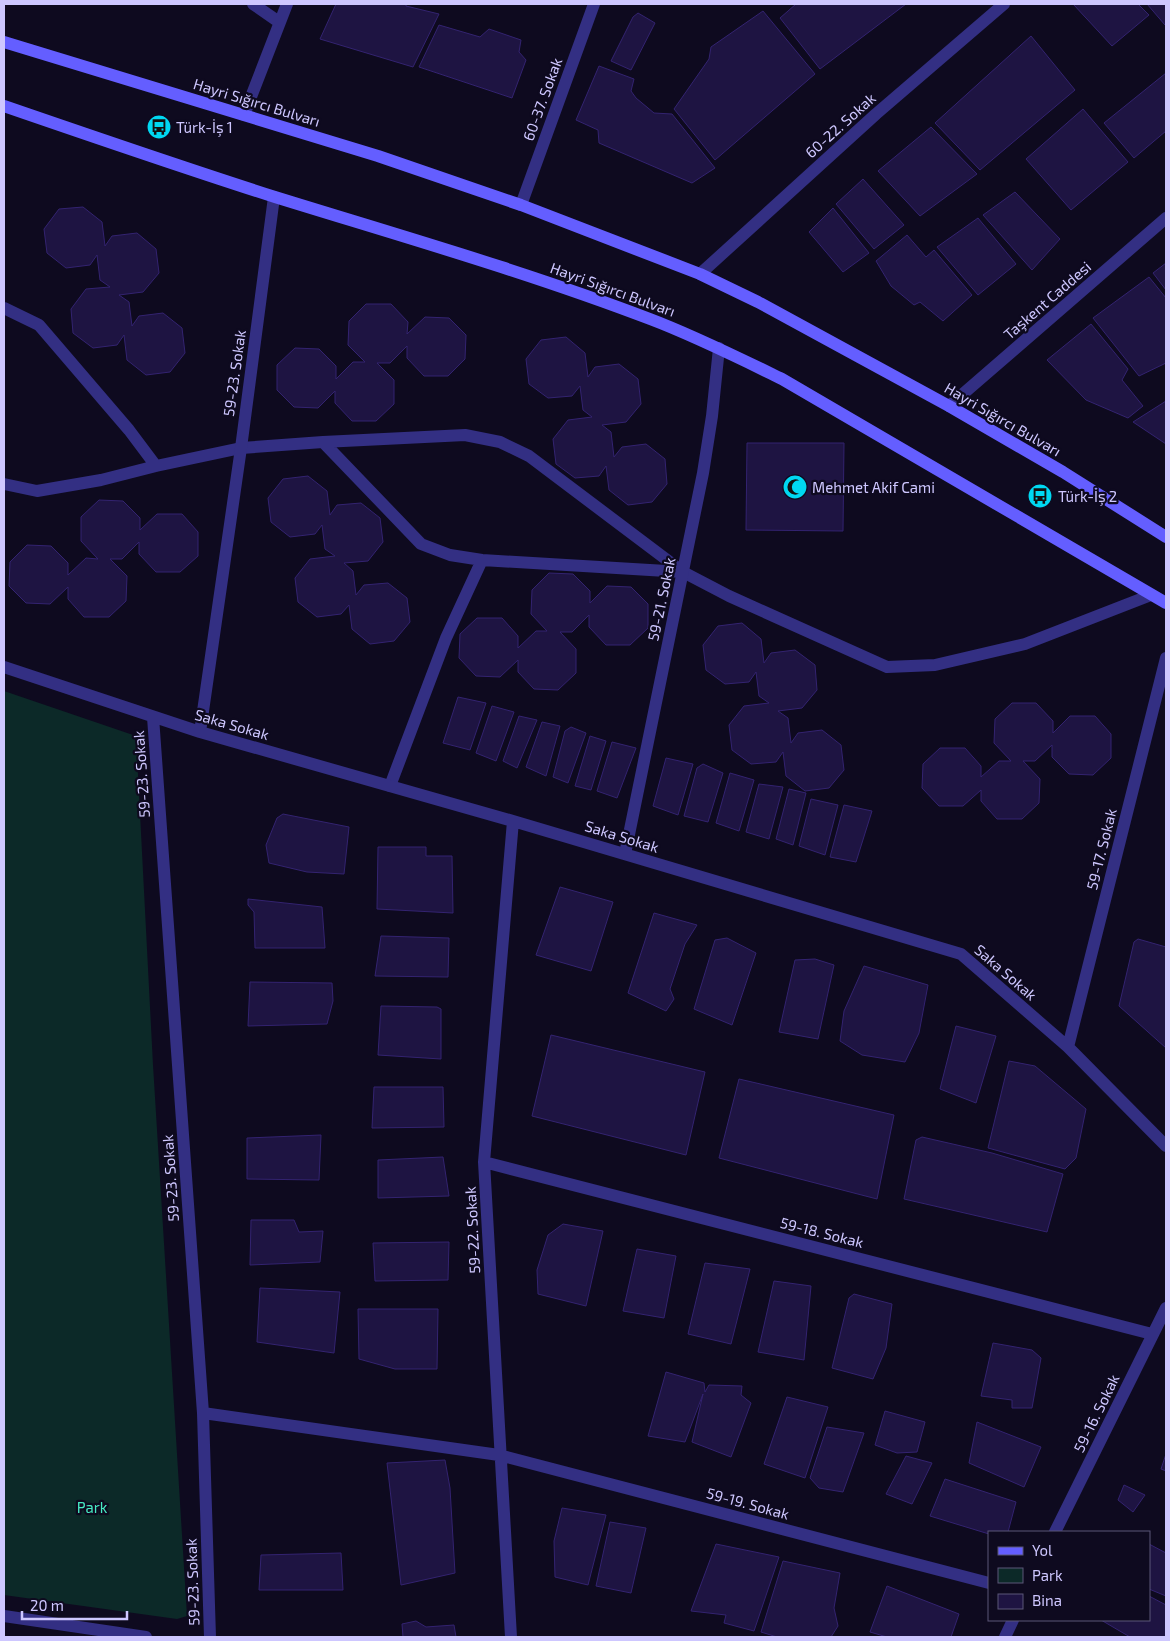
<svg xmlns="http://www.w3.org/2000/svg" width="1170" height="1641" viewBox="0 0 1170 1641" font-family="'Exo 2',sans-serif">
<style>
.green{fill:#0c2928}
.building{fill:#1e1442;stroke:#332370}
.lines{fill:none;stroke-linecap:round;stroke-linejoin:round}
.lane{stroke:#332f83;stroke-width:12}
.street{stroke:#332f83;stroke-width:12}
.secondary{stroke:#645eff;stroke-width:12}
.labels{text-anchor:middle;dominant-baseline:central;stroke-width:4.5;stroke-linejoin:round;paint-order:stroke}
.street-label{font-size:15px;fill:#cec7ff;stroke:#0e0a1f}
.poi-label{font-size:15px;fill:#cec7ff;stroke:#0e0a1f;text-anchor:start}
.park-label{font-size:15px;fill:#47ebc4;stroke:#0e0a1f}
</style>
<rect width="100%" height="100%" fill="#0e0a1f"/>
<!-- green -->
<path class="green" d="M4,691L136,736L153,1065L187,1616L177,1619L4,1595Z"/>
<!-- building -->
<path class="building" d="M336,4H406V6L439,14L413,67L320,39Z
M796,4H906L820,69L780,18Z
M1073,4H1138L1149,15L1112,46Z
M1147,4H1166V23L1165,25Z
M763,11L815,74L715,160L674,109L709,59L711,47Z
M638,13L655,23L631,70L611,61L633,17Z
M439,25L480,37L489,29L521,40L519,52L526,60L512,98L419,67Z
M1031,36L1075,90L980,170L935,123Z
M599,66L634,79L631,91L636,98L654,113L672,114L715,168L692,183L599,143L598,130L576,120Z
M1166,73V131L1134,158L1104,123Z
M1083,109L1128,162L1071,210L1026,159Z
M931,127L977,174L920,216L878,171Z
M863,179L904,225L874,249L836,204Z
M1015,192L1060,239L1032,270L983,215Z
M83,207L102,222L105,246L112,236L137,233L156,249L159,273L143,292L119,295L129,302L132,326L139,316L163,313L182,328L185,353L170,372L146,375L127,360L124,335L117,345L93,348L73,333L71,309L86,289L110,287L100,280L97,255L90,265L66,268L47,253L44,229L59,209Z
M833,208L869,253L843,272L809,232Z
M978,218L1016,264L978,295L937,247Z
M907,235L926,257L934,250L972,295L943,321L920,302L914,305L891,286L876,261Z
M1166,263V290L1153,273Z
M1149,277L1166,298V363L1139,376L1093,318Z
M366,304H391L408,322L407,334L425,317L449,318L466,335L465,359L448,376H424L407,358V346L390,363H377L394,380V404L376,421H352L335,403V391L318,408L294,407L277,390V365L295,348L319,349L336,366V379L353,362H365L348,345L349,321Z
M1091,324L1128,369L1122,380L1143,406L1128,418L1086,400L1047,360Z
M566,337L585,353L588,377L595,367L619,364L638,379L641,404L626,422L602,425L611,432L614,457L622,447L646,444L665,459L667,484L652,502L628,505L609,490L606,466L599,476L575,478L556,464L553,439L568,420L592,417L583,410L580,386L572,396L548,398L529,384L526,359L541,340Z
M1166,401V444L1133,422Z
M747,443H844L843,531L746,530Z
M308,476L327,491L330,515L337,505L361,503L380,518L383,542L368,561L344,563L353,571L356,595L364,585L388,583L407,598L410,622L394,641L370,644L352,629L349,605L341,614L317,617L298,602L295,578L310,559L335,556L325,549L322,525L315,534L290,537L271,522L268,498L283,479Z
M99,500L123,501L140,518V530L157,514H182L198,532V556L180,572H156L139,554V542L122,559H110L127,576L126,601L109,617H84L68,599V587L50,604L26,603L9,586L10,562L27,545L51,546L68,563V575L86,558L98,559L81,541V517Z
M549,573L573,574L590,591V603L607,586L631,587L648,604V628L630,645H606L589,627V615L572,632H560L576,649V673L558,690L534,689L518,672V660L500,677L476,676L459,658L460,634L477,618H502L518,636V648L536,631H547L531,614L532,590Z
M742,623L761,639L764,663L771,653L795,650L815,665L817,690L802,708L778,711L788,718L791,743L798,733L822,730L841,745L844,770L829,788L805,791L786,776L783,752L776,762L751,764L732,750L729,725L744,706L769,703L759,696L756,672L749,682L725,684L706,670L703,645L718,626Z
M458,697L486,703L470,750L443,743Z
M1012,703H1036L1053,721V733L1070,716H1095L1111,734V758L1093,775L1069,774L1052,757V745L1035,761H1023L1040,779L1039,803L1022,819H997L981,801V790L963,806H939L922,788L923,764L940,748H965L981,766V777L999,761H1011L994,743L995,719Z
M492,706L514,712L496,761L476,753Z
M519,716L537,720L517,768L503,761Z
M542,722L560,726L546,776L526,767Z
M571,727L586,733L568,783L553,777L565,731Z
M590,736L606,741L591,790L575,786Z
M612,742L636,748L617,798L597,791Z
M666,758L693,764L678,815L653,806Z
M703,764L723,773L708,822L684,816L697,768Z
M730,773L754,780L739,831L716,823Z
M759,784L783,787L769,839L746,832Z
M789,789L806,793L793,845L776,839Z
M811,799L838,805L825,855L799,846Z
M844,805L872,811L856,862L830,857Z
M283,814L349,827L344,874L307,872L269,863L266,845L277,818Z
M378,847H426V856H452L453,913L377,909Z
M560,887L613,902L591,971L536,955Z
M248,899L322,907L325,948H255L254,912L248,905Z
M654,913L697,925L685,944L670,989L674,999L666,1011L628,993Z
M381,936L449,938L448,977L375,976Z
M727,938L756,953L732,1025L694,1009L715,940Z
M1138,939L1166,947V1048L1119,1006L1134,942Z
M815,959L834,965L818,1039L779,1032L795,960Z
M864,966L928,985L919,1033L905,1062L862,1055L840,1041L844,1011Z
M250,982L332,983L333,1001L327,1024L248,1026Z
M381,1006L437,1007L441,1009V1059L378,1055Z
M956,1026L996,1036L976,1103L940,1089Z
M551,1035L705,1072L686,1155L532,1116Z
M1009,1061L1035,1066L1086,1109L1076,1158L1065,1169L988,1148Z
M739,1079L894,1115L877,1199L719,1158Z
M374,1087H443L444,1127L372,1128Z
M321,1135L319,1180L247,1179V1138Z
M922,1137L992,1153L1063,1174L1047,1232L904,1199L916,1140Z
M443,1157L449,1196L378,1198V1160Z
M251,1220H294L299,1232L323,1231L320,1262L250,1265Z
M563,1224L603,1231L586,1306L538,1294L537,1270L548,1235Z
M449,1242L448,1280L375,1281L373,1243Z
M637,1249L676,1256L664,1318L623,1311Z
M705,1263L750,1269L731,1344L688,1334Z
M774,1281L811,1286L804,1360L758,1352Z
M260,1288L340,1292L334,1353L257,1342Z
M854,1294L892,1304L886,1348L873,1379L832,1368L849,1298Z
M358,1309H438L437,1369H395L359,1359Z
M993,1343L1032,1350L1041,1358L1032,1408H1012V1400L981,1396Z
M666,1372L704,1383L705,1392L709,1385L742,1386L741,1395L751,1403L731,1457L692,1442L703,1394L685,1442L648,1436Z
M787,1397L828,1407L805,1478L764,1464Z
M885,1411L925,1422L917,1452L897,1453L875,1445Z
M977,1422L1041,1447L1024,1487L969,1463Z
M827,1427L864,1433L843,1492L819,1488L810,1478Z
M1166,1454V1471L1161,1469Z
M906,1456L932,1463L912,1504L886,1494Z
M445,1460L450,1488L455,1573L401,1585L387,1463Z
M945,1479L1016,1502L1008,1532H989V1534L930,1516Z
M1124,1485L1145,1495L1133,1512L1118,1500Z
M562,1508L606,1515L588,1585L555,1577L554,1541Z
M610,1522L646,1528L631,1593L596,1586Z
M716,1544L779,1557L754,1631L724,1623L726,1615L691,1611Z
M1149,1544L1166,1553V1596L1149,1589Z
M341,1553L343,1590H259L261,1555Z
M783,1561L840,1573L834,1608L838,1626L831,1637H777L761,1632Z
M887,1586L959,1614L951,1637H887L870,1632Z
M1149,1596L1166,1605V1637H1130L1101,1620H1149Z
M416,1621L426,1627L454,1625L456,1637H403L402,1624Z"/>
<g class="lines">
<!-- lane -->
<path class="lane" d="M4,308L39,325L129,430L156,466
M323,442L421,544L450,555L482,560L683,572
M4,484L37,491L101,480L156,466L241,448L323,442L465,435L500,442L529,456L683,572L729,596L887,667L935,665L1025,644L1151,595
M390,786L446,638L482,560"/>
<!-- street -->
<path class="street" d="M253,4L279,22
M244,115L287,4
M521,205L594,4
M700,274L876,114L1004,4
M949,406L1166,218
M4,667L200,732L513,821L961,954L1068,1047L1166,1146
M153,717L203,1413L210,1637
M200,732L241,448L274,197
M625,854L703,473L712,416L719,348
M1068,1047L1166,658
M484,1162L1152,1334
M203,1413L499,1455L989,1583
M1055,1532L1166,1308
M4,1616L146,1637
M511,1637L484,1162L513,821
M1005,1637L1013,1620"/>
<!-- secondary -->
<path class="secondary" d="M4,42L378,156L521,205L700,274L758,302L949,406L1063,472L1166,537
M4,106C94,137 184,168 275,197C401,236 527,272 650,319C695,336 739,358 782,379L1166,603"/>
</g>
<!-- icons -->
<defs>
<symbol id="bus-disc" viewBox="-11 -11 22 22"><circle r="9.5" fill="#00d8f2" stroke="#0e0a1f"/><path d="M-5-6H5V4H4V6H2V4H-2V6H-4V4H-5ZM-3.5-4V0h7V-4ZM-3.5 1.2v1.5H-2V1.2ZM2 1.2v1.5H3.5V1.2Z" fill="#111"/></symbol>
<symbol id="mosque-disc" viewBox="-11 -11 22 22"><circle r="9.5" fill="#00d8f2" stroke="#0e0a1f"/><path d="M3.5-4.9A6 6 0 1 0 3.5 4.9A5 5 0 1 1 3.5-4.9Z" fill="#111"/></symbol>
</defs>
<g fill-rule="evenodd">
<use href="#bus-disc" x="145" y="113" width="28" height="28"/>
<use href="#mosque-disc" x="781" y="473" width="28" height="28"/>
<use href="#bus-disc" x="1026" y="482" width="28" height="28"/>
</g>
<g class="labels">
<!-- street labels -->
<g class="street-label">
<text transform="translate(542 99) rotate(-70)">60-37. Sokak</text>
<text transform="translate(257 102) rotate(17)">Hayri Sığırcı Bulvarı</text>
<text transform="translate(840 125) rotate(-42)">60-22. Sokak</text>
<text transform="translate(613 289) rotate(20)">Hayri Sığırcı Bulvarı</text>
<text transform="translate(1047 300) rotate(-41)">Taşkent Caddesi</text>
<text transform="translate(234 373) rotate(-82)">59-23. Sokak</text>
<text transform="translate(1003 419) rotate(30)">Hayri Sığırcı Bulvarı</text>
<text transform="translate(661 599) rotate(-78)">59-21. Sokak</text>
<text transform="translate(232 724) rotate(16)">Saka Sokak</text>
<text transform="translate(141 774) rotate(-94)">59-23. Sokak</text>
<text transform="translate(622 836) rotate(17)">Saka Sokak</text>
<text transform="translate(1101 849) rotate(-76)">59-17. Sokak</text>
<text transform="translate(1006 972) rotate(41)">Saka Sokak</text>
<text transform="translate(170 1178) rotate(-94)">59-23. Sokak</text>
<text transform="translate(472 1230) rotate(-93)">59-22. Sokak</text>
<text transform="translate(822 1232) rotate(14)">59-18. Sokak</text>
<text transform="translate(1096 1413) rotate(-64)">59-16. Sokak</text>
<text transform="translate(748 1503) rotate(15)">59-19. Sokak</text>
<text transform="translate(192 1582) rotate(-92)">59-23. Sokak</text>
</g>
<!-- poi labels -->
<g class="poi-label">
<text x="176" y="127">Türk-İş 1</text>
<text x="812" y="487">Mehmet Akif Cami</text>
<text x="1058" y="496">Türk-İş 2</text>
</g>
<!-- park labels -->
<g class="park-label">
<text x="92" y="1507">Park</text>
</g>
</g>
<!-- border -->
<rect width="1170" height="1641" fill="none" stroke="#cec7ff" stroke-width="10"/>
<!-- legend -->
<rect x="988" y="1531" width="162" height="90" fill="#0e0a1f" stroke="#5b5679"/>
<rect x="998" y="1547" width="25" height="8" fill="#645eff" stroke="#5b5679"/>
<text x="1032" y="1556" font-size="15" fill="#cec7ff">Yol</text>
<rect x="998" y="1568" width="25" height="15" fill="#0c2928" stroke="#5b5679"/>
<text x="1032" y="1581" font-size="15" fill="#cec7ff">Park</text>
<rect x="998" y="1594" width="25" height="15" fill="#1e1442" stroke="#5b5679"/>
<text x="1032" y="1606" font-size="15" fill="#cec7ff">Bina</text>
<!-- scale -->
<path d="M22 1611v8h105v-8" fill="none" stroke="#cec7ff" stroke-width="2.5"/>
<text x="30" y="1611" font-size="15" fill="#cec7ff" stroke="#0e0a1f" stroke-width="4" paint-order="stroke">20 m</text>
</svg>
